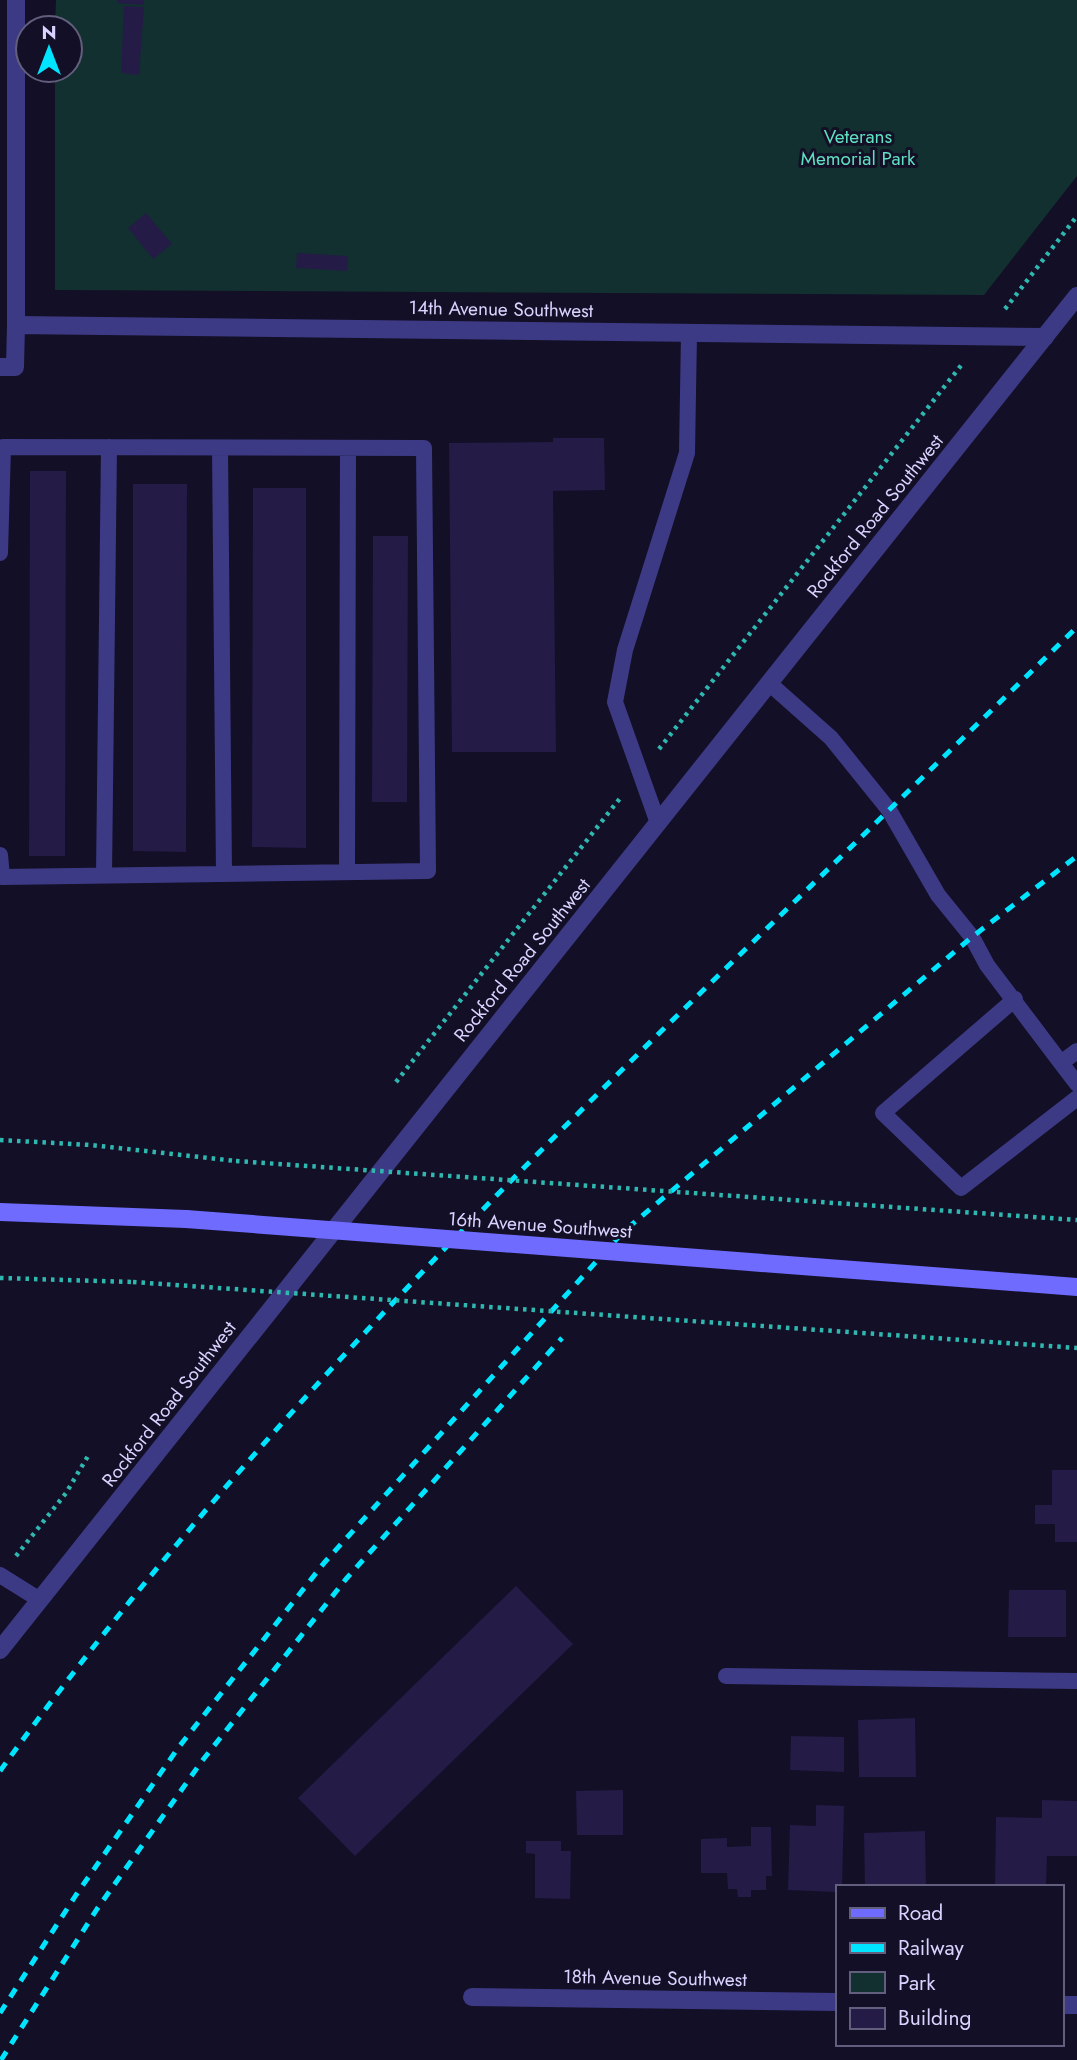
<svg xmlns="http://www.w3.org/2000/svg" width="1077" height="2060" viewBox="0 0 1077 2060" font-family="Jost,sans-serif">
<style>
.green{fill:#12302f}
.building{fill:#241b47}
.lines{fill:none;stroke-linecap:round;stroke-linejoin:round}
.path{stroke:#2fb8b0;stroke-width:4.5;stroke-dasharray:3.5 5;stroke-linecap:butt}
.service{stroke:#3d3a85;stroke-width:16}
.minor{stroke:#3d3a85;stroke-width:18}
.tertiary{stroke:#3d3a85;stroke-width:18}
.secondary{stroke:#6f6bff;stroke-width:18}
.rail{stroke:#00e5ff;stroke-width:5;stroke-dasharray:10 9;stroke-linecap:butt}
.path-bridge{stroke:#2fb8b0;stroke-width:4.5;stroke-dasharray:3.5 5;stroke-linecap:butt}
.secondary-bridge{stroke:#6f6bff;stroke-width:18}
.labels{text-anchor:middle;dominant-baseline:central;stroke-width:6;stroke-linejoin:round;paint-order:stroke}
.park-label{font-size:19px;fill:#5fe0c0;stroke:#130f26}
.street-label{font-size:19px;fill:#d9d4ff;stroke:#130f26}
</style>
<rect width="100%" height="100%" fill="#130f26"/>
<!-- green -->
<path class="green" d="M56,0H1077V176L984,295L55,290V70H70V28H55Z"/>
<!-- building -->
<path class="building" d="M117,0H144V5L117,3Z
M124,6L144,7L139,75L121,73Z
M146,213L172,244L153,259L128,228Z
M297,253L348,256L347,271L296,268Z
M553,438H604L605,490L553,491L556,752H452L449,443L553,442Z
M30,471H66L65,856H29Z
M133,484H187L186,852L133,851Z
M253,488H306V848L252,847Z
M373,536H408L407,802H372Z
M1052,1470H1077V1542H1055V1524H1035V1505H1052Z
M516,1586L573,1644L355,1856L298,1798Z
M1009,1590H1066V1637H1008Z
M915,1718L916,1777H859L858,1720Z
M791,1736L844,1737V1772L790,1770Z
M623,1790V1835H577L576,1791Z
M1042,1800L1077,1801V1856H1047L1046,1887H995L996,1817L1042,1818Z
M816,1805L844,1806L842,1887H837V1892L788,1890L790,1825L816,1826Z
M751,1827H771L772,1876H766V1890H751V1897H738L737,1889H728L727,1873H701V1839L727,1838V1847L751,1846Z
M925,1831L926,1886L865,1887L864,1833Z
M526,1841H561V1851H571L570,1899L535,1898V1854L526,1853Z"/>
<g class="lines">
<!-- path -->
<path class="path" d="M1005,309L1077,216
M659,749L963,363
M396,1082L621,797
M0,1140L91,1145L236,1161
M0,1278L133,1282
M16,1556L66,1493L88,1456"/>
<!-- service -->
<path class="service" d="M220,448L224,874
M0,553L3,447L424,448L428,871L2,877L0,855
M769,683L831,738L889,810L938,895L972,937L987,965L1061,1063L1077,1051
M658,823L615,702L625,650L687,453L689,333
M347,872L348,448
M104,875L109,447
M1015,999L883,1113L961,1188L1077,1098
M1061,1063L1077,1084
M0,1575L40,1600
M726,1676L1077,1681"/>
<!-- minor -->
<path class="minor" d="M0,367H15L16,325L1045,337
M472,1997L837,2002
M1061,2005H1077"/>
<!-- tertiary -->
<path class="tertiary" d="M16,0V325
M0,1650L1077,296"/>
<!-- secondary -->
<path class="secondary" d="M0,1212L186,1219"/>
<!-- rail -->
<path class="rail" d="M0,1771C211,1478 467,1220 725,969C843,855 960,741 1077,627
M0,2013L76,1895L178,1748L324,1563L623,1232L972,937L1077,856
M1,2060L97,1909L202,1761L346,1579L562,1338"/>
<!-- path-bridge -->
<path class="path-bridge" d="M236,1161L1077,1220
M133,1282L1077,1348"/>
<!-- secondary-bridge -->
<path class="secondary-bridge" d="M186,1219L1077,1287"/>
</g>
<g class="labels">
<!-- park labels -->
<g class="park-label">
<text x="858" y="136">Veterans<tspan x="858" dy="22">Memorial Park</tspan></text>
</g>
<!-- street labels -->
<g class="street-label">
<text transform="translate(501 309) rotate(1)">14th Avenue Southwest</text>
<text transform="translate(875 516) rotate(-51)">Rockford Road Southwest</text>
<text transform="translate(522 960) rotate(-51)">Rockford Road Southwest</text>
<text transform="translate(540 1225) rotate(4)">16th Avenue Southwest</text>
<text transform="translate(169 1404) rotate(-52)">Rockford Road Southwest</text>
<text transform="translate(655 1978) rotate(1)">18th Avenue Southwest</text>
</g>
</g>
<!-- legend -->
<rect x="836" y="1885" width="228" height="161" fill="#130f26" stroke="#625e7d" stroke-width="2"/>
<rect x="850" y="1908" width="35" height="10" fill="#6f6bff" stroke="#625e7d" stroke-width="2"/>
<text x="898" y="1920" font-size="21" fill="#d9d4ff">Road</text>
<rect x="850" y="1943" width="35" height="10" fill="#00e5ff" stroke="#625e7d" stroke-width="2"/>
<text x="898" y="1955" font-size="21" fill="#d9d4ff">Railway</text>
<rect x="850" y="1972" width="35" height="21" fill="#12302f" stroke="#625e7d" stroke-width="2"/>
<text x="898" y="1990" font-size="21" fill="#d9d4ff">Park</text>
<rect x="850" y="2008" width="35" height="21" fill="#241b47" stroke="#625e7d" stroke-width="2"/>
<text x="898" y="2025" font-size="21" fill="#d9d4ff">Building</text>
<!-- north arrow -->
<g transform="translate(49 49)"><circle r="33" fill="#130f26" stroke="#625e7d" stroke-width="2"/>
<path d="M0-5L12 26L0 18L-12 26Z" fill="#00e5ff"/>
<text y="-10" font-size="19" font-weight="bold" text-anchor="middle" fill="#d9d4ff">N</text>
</g>
</svg>
